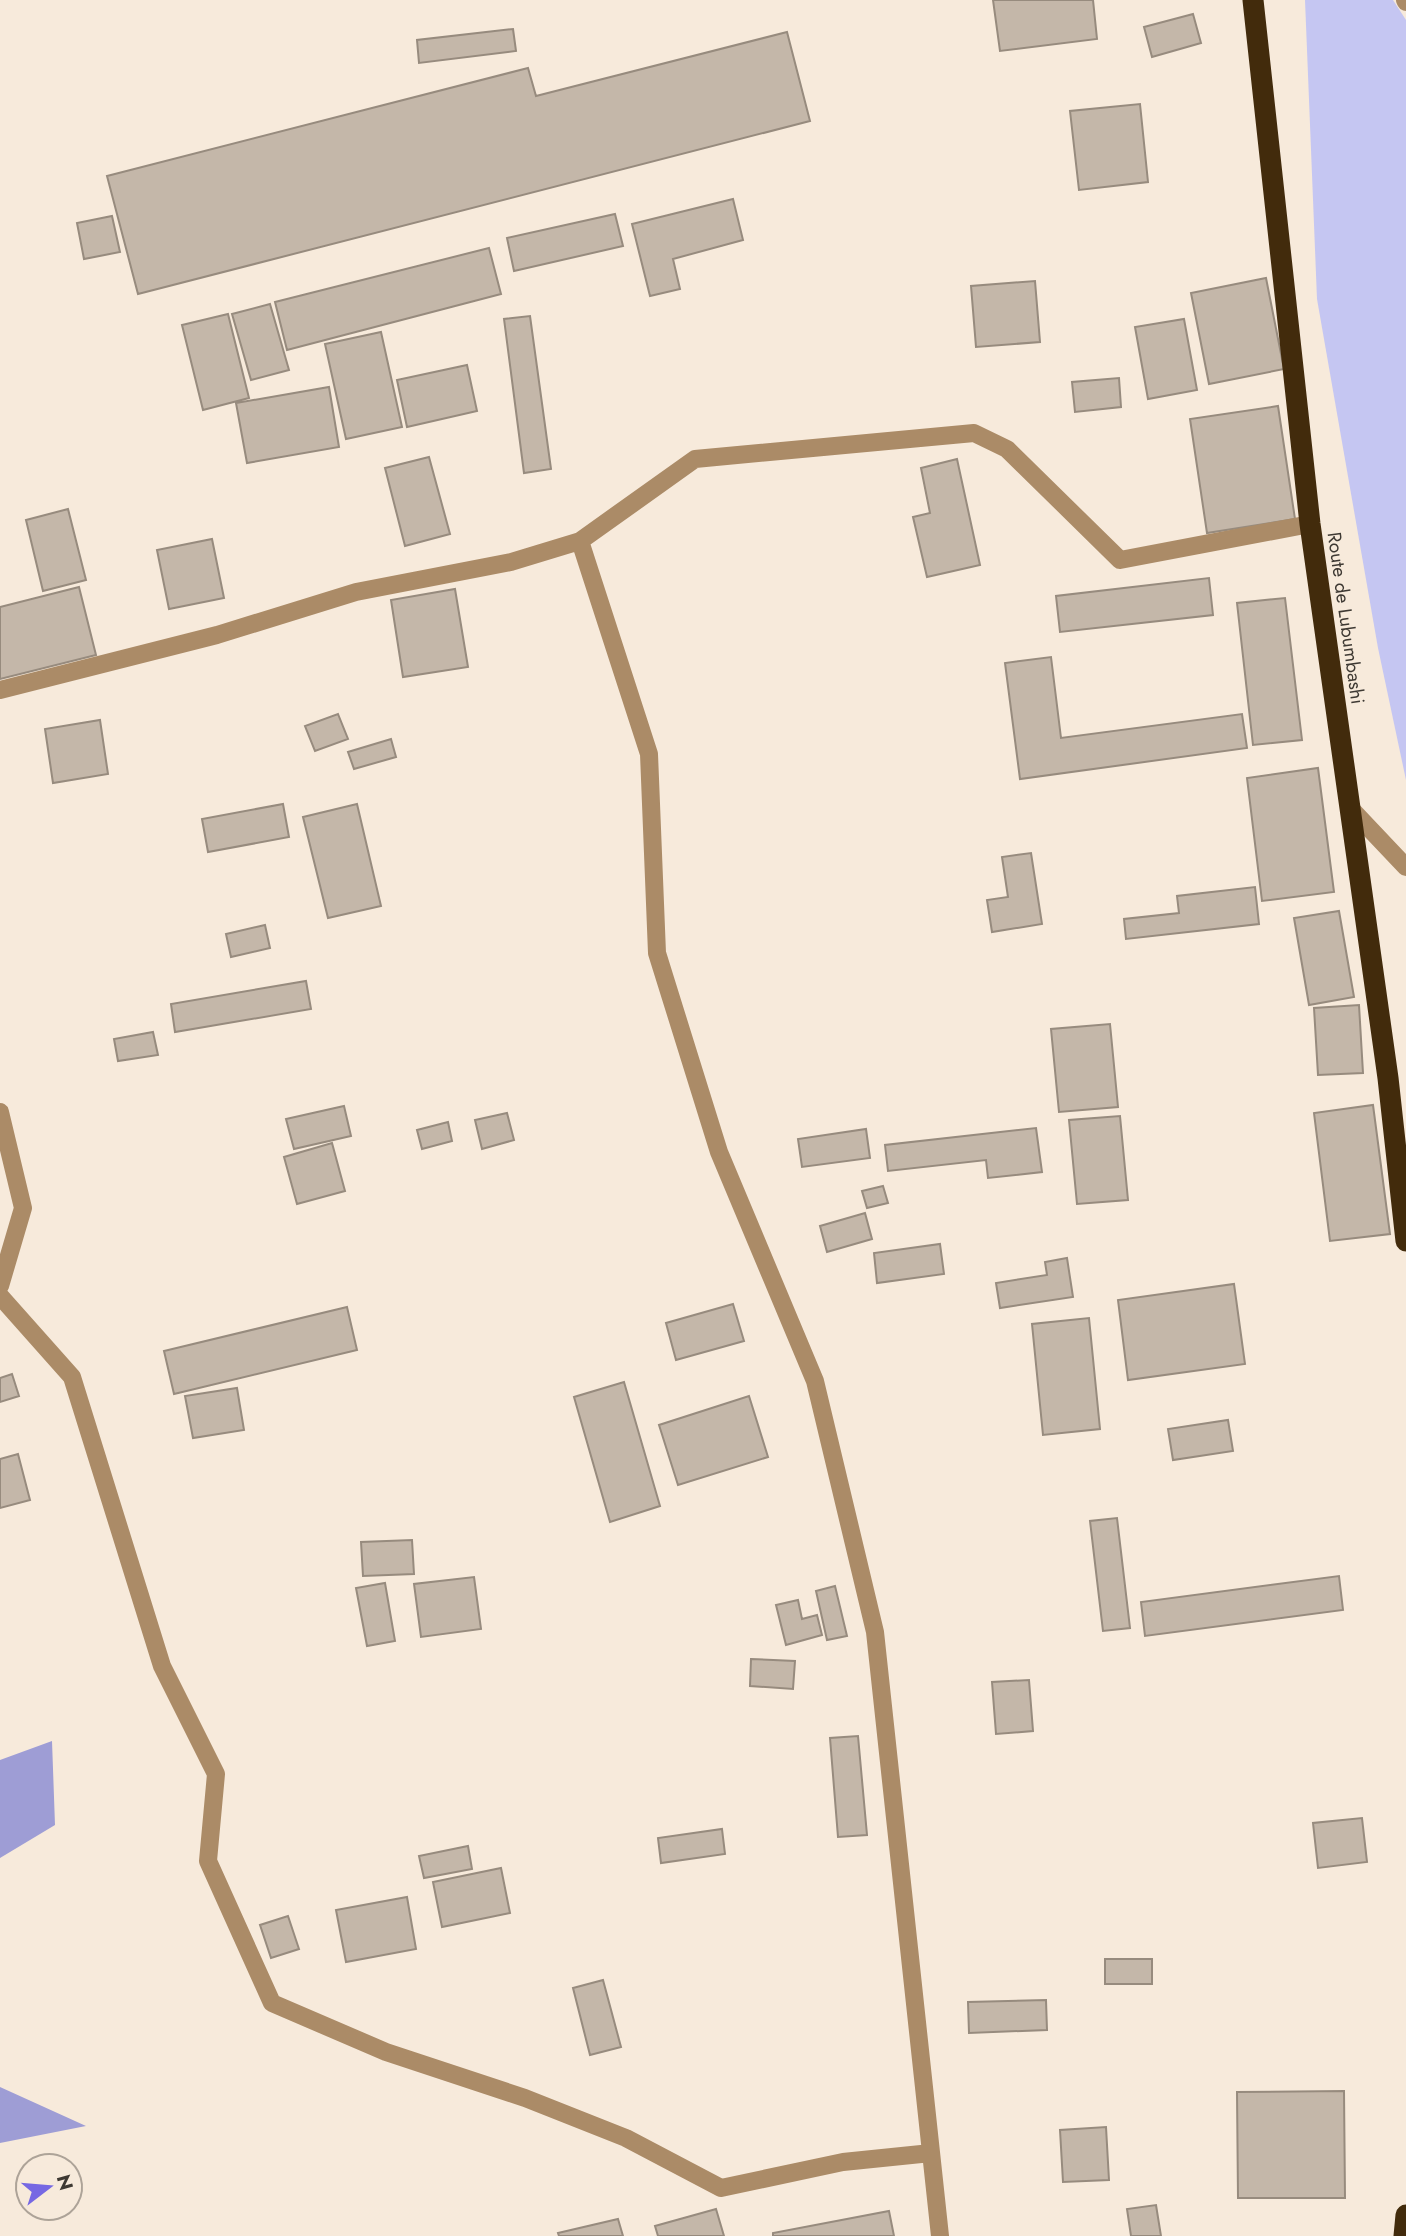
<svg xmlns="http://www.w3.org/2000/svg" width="1406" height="2236" viewBox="0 0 1406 2236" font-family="Jost,sans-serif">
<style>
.green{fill:#c5c6f2}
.water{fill:#9e9dd5}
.building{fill:#c4b7a9;stroke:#978b7e;stroke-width:2}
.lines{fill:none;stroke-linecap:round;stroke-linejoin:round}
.minor{stroke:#ab8b67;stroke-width:18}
.highway{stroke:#422b0c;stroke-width:21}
.labels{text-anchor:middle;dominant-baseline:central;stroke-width:7;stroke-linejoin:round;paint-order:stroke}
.street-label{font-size:19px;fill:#3e3933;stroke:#f7eadb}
</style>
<rect width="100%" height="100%" fill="#f7eadb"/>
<!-- green -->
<path class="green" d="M1305,0H1393L1406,20V780L1378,648L1317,299Z"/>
<!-- water -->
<path class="water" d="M52,1741L55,1825L0,1858V1760Z
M0,2087L86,2126L0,2143Z"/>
<!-- building -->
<path class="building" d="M993,0H1093L1097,39L1000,51Z
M1193,14L1201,43L1152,57L1144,27Z
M513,29L516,51L419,63L417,40Z
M787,32L810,121L138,294L107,176L528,68L536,96Z
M1140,104L1148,182L1079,190L1070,111Z
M733,199L743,240L673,259L680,289L650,296L632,224Z
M615,214L623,246L514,271L507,238Z
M112,216L120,252L84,259L77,223Z
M489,248L501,294L287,350L275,302Z
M1266,278L1284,369L1209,384L1191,293Z
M1035,281L1040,342L976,347L971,286Z
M270,304L289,370L251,380L232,314Z
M228,314L249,398L203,410L182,325Z
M530,316L551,469L524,473L504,319Z
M1184,319L1197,390L1148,399L1135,327Z
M381,332L402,427L346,439L325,344Z
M467,365L477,411L407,427L397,380Z
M1119,378L1121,407L1075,412L1072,382Z
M329,387L339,447L247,463L236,403Z
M1278,406L1295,519L1207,533L1190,419Z
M429,457L450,534L405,546L385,468Z
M957,459L980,565L927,577L913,517L930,513L921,468Z
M68,509L86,580L43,591L26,520Z
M212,539L224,598L169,609L157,550Z
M1209,578L1213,615L1060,632L1056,596Z
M79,587L96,655L0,679V607Z
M455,589L468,667L403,677L391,600Z
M1285,598L1302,740L1253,745L1237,603Z
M1051,657L1061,738L1242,714L1247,748L1020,779L1005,663Z
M338,714L348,739L315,751L305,726Z
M100,720L108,774L53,783L45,729Z
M391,739L396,757L354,769L348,752Z
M1318,768L1334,892L1262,901L1247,778Z
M283,804L289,837L208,852L202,819Z
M357,804L381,906L328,918L303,817Z
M1031,853L1042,924L992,932L987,900L1008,897L1002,857Z
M1255,887L1259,924L1126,939L1124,919L1179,913L1177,896Z
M1339,911L1354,997L1309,1005L1294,918Z
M265,925L270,948L231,957L226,934Z
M306,981L311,1009L175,1032L171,1004Z
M1359,1005L1363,1073L1318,1075L1314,1008Z
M1110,1024L1118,1107L1059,1112L1051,1029Z
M153,1032L158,1055L118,1061L114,1039Z
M1373,1105L1390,1234L1330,1241L1314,1113Z
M344,1106L351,1136L294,1149L286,1119Z
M507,1113L514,1140L482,1149L475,1120Z
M1120,1116L1128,1200L1077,1204L1069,1120Z
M448,1122L452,1141L422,1149L417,1130Z
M1036,1128L1042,1172L988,1178L986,1160L888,1171L885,1145Z
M866,1129L870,1158L802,1167L798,1139Z
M332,1143L345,1191L297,1204L284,1157Z
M883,1186L888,1203L867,1208L862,1191Z
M865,1213L872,1239L827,1252L820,1226Z
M940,1244L944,1274L877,1283L874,1253Z
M1067,1258L1073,1297L1000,1308L996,1283L1047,1275L1045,1262Z
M1234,1284L1245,1364L1128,1380L1118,1300Z
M733,1304L744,1341L676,1360L666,1323Z
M347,1307L357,1350L174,1394L164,1351Z
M1089,1318L1100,1429L1043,1435L1032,1324Z
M12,1374L19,1396L0,1402V1378Z
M624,1382L660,1506L610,1522L574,1397Z
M237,1388L244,1430L193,1438L185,1396Z
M749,1396L768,1457L678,1485L659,1425Z
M1228,1420L1233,1451L1173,1460L1168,1429Z
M18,1454L30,1500L0,1508V1459Z
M1117,1518L1130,1628L1103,1631L1090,1521Z
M412,1540L414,1574L363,1576L361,1542Z
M1339,1576L1343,1610L1145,1636L1141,1602Z
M474,1577L481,1629L421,1637L414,1584Z
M385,1583L395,1641L367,1646L356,1588Z
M835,1586L847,1636L827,1640L816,1591Z
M798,1600L802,1619L817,1615L822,1635L786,1645L776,1605Z
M751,1659L795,1661L793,1689L750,1686Z
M1029,1680L1033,1731L996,1734L992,1682Z
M858,1736L867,1835L838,1837L830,1738Z
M1362,1818L1367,1862L1318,1868L1313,1823Z
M722,1829L725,1854L661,1863L658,1838Z
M468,1846L472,1869L424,1878L419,1856Z
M501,1868L510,1913L442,1927L433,1882Z
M407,1897L416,1949L346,1962L336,1910Z
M288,1916L299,1949L271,1958L260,1925Z
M1105,1959H1152V1984H1105Z
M603,1980L621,2047L590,2055L573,1988Z
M1046,2000L1047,2030L969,2033L968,2002Z
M1344,2091L1345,2198H1238L1237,2092Z
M1106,2127L1109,2180L1063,2182L1060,2130Z
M1156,2205L1161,2236H1131L1127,2209Z
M716,2209L724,2236H658L655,2226Z
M889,2211L894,2236H773V2233Z
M618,2219L623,2236H559L558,2233Z"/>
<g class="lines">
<!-- minor -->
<path class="minor" d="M1405,0L1406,2
M0,690L217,635L356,592L511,562L580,541
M1351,809L1406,867
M0,1112L23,1208L0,1286
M0,1296L72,1377L162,1666L216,1774L208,1861L272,2003L386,2052L525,2098L626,2138L721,2188L843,2162L931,2153
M940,2236L875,1632L815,1381L719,1152L657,953L649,754L580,541L695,459L974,433L1007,449L1120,560L1310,524"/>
<!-- highway -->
<path class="highway" d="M1253,0L1310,524L1388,1078L1406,1241
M1404,2236L1406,2215"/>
</g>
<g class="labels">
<!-- street labels -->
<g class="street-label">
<text transform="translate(1346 618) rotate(82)">Route de Lubumbashi</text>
</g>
</g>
<!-- north arrow -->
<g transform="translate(49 2187) rotate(74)"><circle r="33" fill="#f7eadb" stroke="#ada398" stroke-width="2"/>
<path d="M0-5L12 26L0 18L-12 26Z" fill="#7668e3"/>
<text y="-10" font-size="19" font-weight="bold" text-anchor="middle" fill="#3e3933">N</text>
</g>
</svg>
